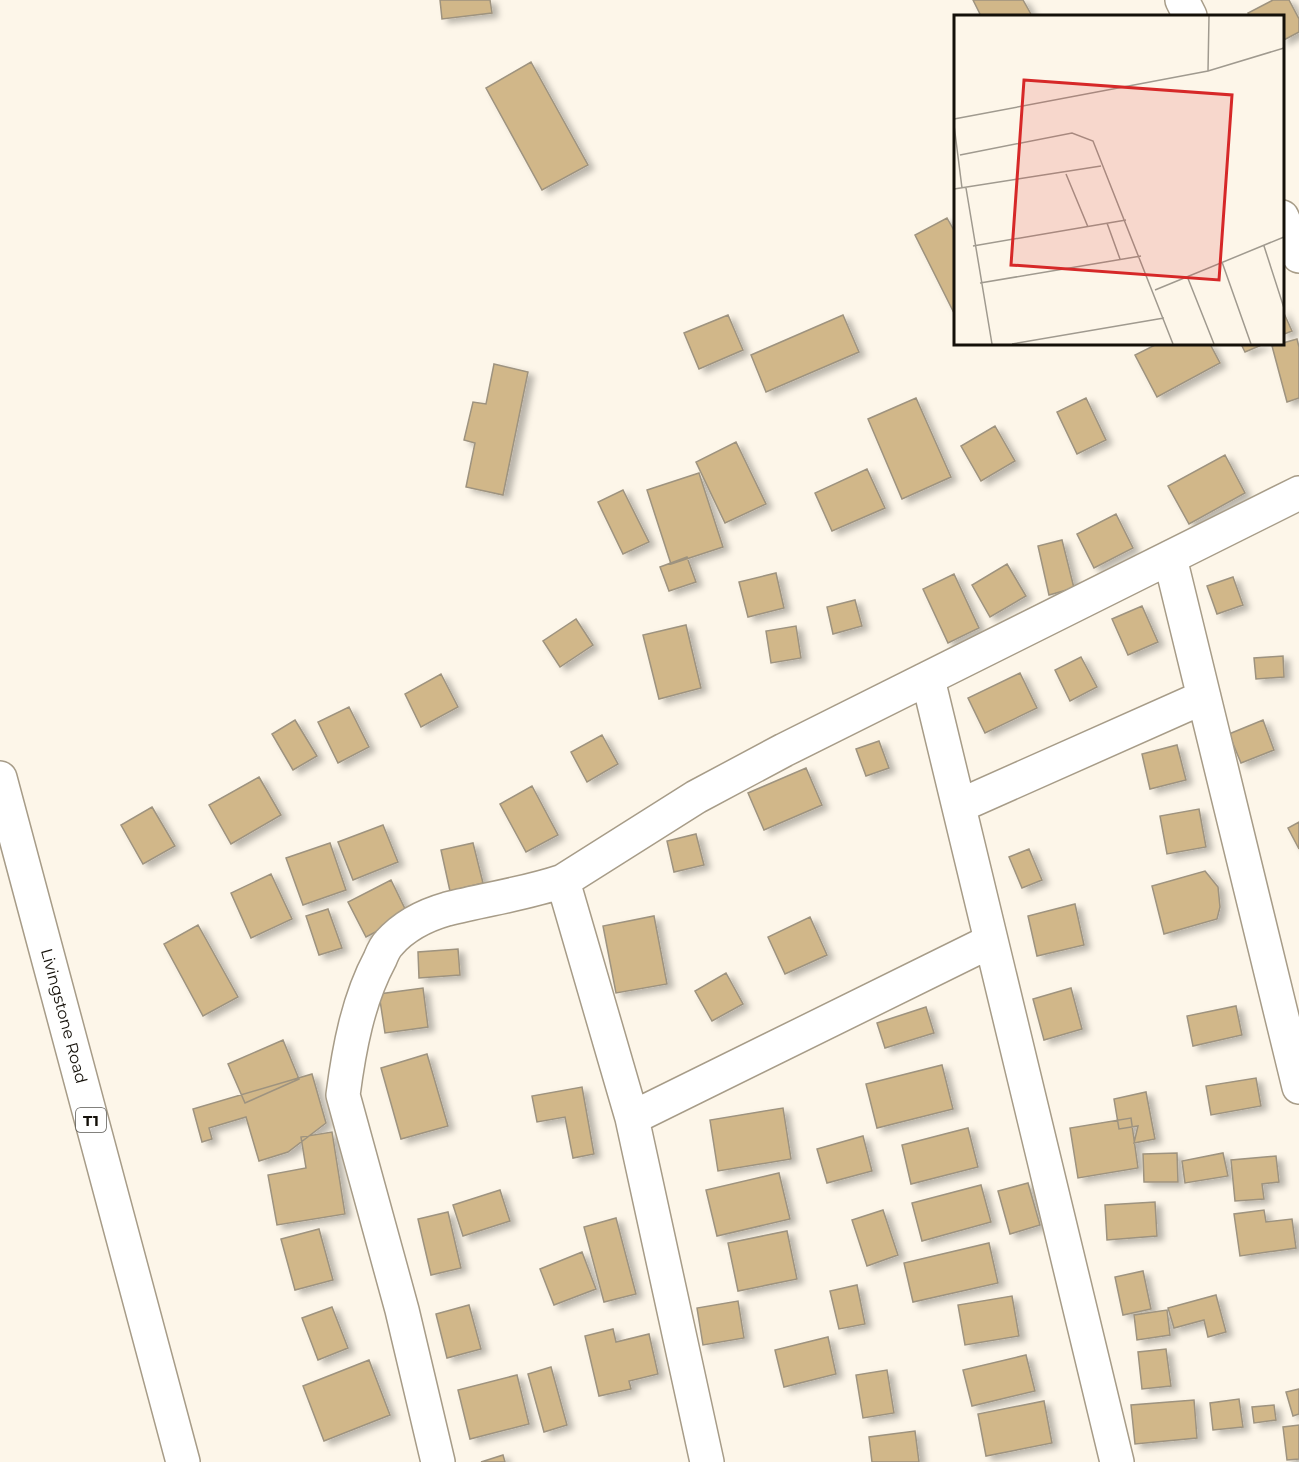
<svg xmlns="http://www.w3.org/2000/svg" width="1299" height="1462" viewBox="0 0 1299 1462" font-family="Montserrat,sans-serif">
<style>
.building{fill:#d1b789;stroke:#9e937f;stroke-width:1.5;filter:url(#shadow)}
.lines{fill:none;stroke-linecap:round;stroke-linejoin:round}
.minor-casing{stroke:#a79c88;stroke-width:36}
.highway-casing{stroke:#a79c88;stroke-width:36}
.minor{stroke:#fff;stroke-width:33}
.highway{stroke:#fff;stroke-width:33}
.labels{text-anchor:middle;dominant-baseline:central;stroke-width:4.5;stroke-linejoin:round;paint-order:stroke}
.shield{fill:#fff;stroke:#5a5853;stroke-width:1.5}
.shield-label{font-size:15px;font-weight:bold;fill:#141009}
.street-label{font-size:16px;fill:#141009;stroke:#fff}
.inset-road{fill:none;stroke:#a09a8f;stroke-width:1.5}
.view{fill:#d62828;fill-opacity:0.15;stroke:#d62828;stroke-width:3}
.inset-edge{fill:none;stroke:#141009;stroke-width:3}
</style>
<defs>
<filter id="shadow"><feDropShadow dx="6" dy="4" stdDeviation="3" flood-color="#0004"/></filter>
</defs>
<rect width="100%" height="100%" fill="#fdf6e9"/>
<!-- building -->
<path class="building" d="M440,0H490L492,13L442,19Z
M973,0H1023L1032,16H981Z
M1273,0H1289L1299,19V32L1282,41V16H1250L1248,13Z
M531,62L588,165L542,190L486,88Z
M947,218L956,234V317L915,235Z
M1282,309L1292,331L1282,335Z
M728,315L743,350L699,369L684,333Z
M843,315L859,352L766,392L751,355Z
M1297,339L1299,347V398L1287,402L1272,346Z
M1157,344H1210L1220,363L1157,397L1135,355Z
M1241,344H1264L1245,352Z
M494,364L528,372L503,495L466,487L475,443L464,440L473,402L486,404Z
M916,398L951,477L902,499L868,419Z
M1086,398L1106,440L1077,454L1057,412Z
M995,426L1015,461L981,481L961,446Z
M736,442L766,504L725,523L696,462Z
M1225,455L1245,493L1189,524L1168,486Z
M867,469L885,508L832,531L815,493Z
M699,473L723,547L671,564L647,490Z
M623,490L649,542L623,554L598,502Z
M1116,514L1133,548L1094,568L1077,534Z
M1062,540L1074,588L1049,595L1038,546Z
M687,557L696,582L669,591L660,567Z
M1007,564L1026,596L990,617L972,585Z
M776,573L784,608L748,617L739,582Z
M954,574L979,628L948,643L923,589Z
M1233,577L1243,605L1217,614L1207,586Z
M855,600L862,626L833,634L827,607Z
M1142,606L1158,642L1128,655L1112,619Z
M576,619L593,645L560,667L543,641Z
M686,625L701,688L659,699L643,635Z
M796,626L801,658L771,663L766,631Z
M1283,656L1284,677L1256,679L1254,658Z
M1081,657L1097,687L1070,701L1055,670Z
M1020,673L1037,708L985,733L968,698Z
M441,674L458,707L421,727L405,694Z
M349,707L369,747L338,763L318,722Z
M295,720L317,756L293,770L272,734Z
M1263,720L1274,750L1241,763L1229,734Z
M602,735L618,764L587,782L571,752Z
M879,741L889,768L866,776L856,749Z
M1177,745L1186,780L1150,789L1142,754Z
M806,768L822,805L764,830L748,793Z
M259,777L281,815L231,844L209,805Z
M532,786L558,835L526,852L500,804Z
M152,807L175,846L143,864L121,825Z
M1199,809L1206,847L1167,854L1160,816Z
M1299,822V849L1288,828Z
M383,825L398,862L353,880L338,842Z
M696,834L704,865L674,872L667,841Z
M330,843L346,890L303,905L286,858Z
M473,843L483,883L450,891L441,850Z
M1029,849L1042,880L1022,888L1009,857Z
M1205,871L1218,887L1220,907L1217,919L1164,934L1152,886Z
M271,874L292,919L251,938L231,893Z
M391,880L408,915L366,937L348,902Z
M1075,904L1084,945L1037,956L1028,916Z
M328,909L342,948L319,955L306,916Z
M654,916L667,984L616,993L603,926Z
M810,917L827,955L785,974L768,937Z
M198,925L238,997L203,1016L164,944Z
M458,949L460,975L419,978L418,952Z
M726,973L743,1004L712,1021L695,991Z
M423,988L428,1027L385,1033L379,994Z
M1071,988L1082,1029L1044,1040L1033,999Z
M1236,1006L1242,1035L1193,1046L1187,1016Z
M926,1007L934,1033L885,1048L877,1023Z
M283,1040L299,1079L245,1103L228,1064Z
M427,1054L448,1126L401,1139L381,1068Z
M942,1065L953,1109L877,1128L866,1084Z
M312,1074L326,1123L288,1152L259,1161L246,1117L209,1128L212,1139L202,1142L193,1109Z
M1256,1078L1261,1106L1211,1115L1206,1086Z
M582,1087L594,1154L573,1158L565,1117L537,1122L532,1096Z
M1146,1092L1155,1139L1134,1143L1138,1126L1119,1129L1114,1099Z
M783,1108L791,1159L718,1171L710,1120Z
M1131,1118L1138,1168L1078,1178L1070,1128Z
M968,1128L978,1167L911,1184L902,1145Z
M332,1132L345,1214L277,1225L268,1175L306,1168L301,1137Z
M863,1136L872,1171L827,1183L817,1149Z
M1177,1153L1178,1182H1144L1143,1154Z
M1223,1153L1228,1176L1185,1183L1182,1161Z
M1276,1156L1279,1182L1262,1184L1264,1199L1235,1201L1231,1160Z
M779,1173L790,1219L717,1236L706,1190Z
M1028,1183L1040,1225L1010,1234L998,1191Z
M981,1185L991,1222L922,1241L912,1203Z
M500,1190L510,1221L463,1236L453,1205Z
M1155,1202L1157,1236L1107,1240L1105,1205Z
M883,1210L898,1255L867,1266L852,1220Z
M1264,1210L1266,1222L1292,1219L1296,1248L1240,1256L1234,1214Z
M448,1212L461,1268L431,1275L418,1219Z
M616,1218L636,1294L604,1302L584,1227Z
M319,1229L333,1280L295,1290L281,1239Z
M787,1231L797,1279L738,1291L728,1243Z
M989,1243L998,1283L913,1302L904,1263Z
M582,1252L596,1289L554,1305L540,1269Z
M1143,1271L1151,1309L1123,1315L1115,1277Z
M857,1285L865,1324L839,1329L830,1291Z
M1216,1295L1226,1332L1208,1337L1204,1320L1174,1328L1168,1308Z
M1012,1296L1019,1336L965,1345L958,1305Z
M738,1301L744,1338L703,1345L697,1308Z
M469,1305L481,1349L447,1358L436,1314Z
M332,1307L348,1348L318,1360L302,1318Z
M1167,1310L1170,1335L1137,1340L1134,1315Z
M613,1329L616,1342L649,1334L658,1374L629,1381L631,1389L599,1396L585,1336Z
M828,1337L836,1374L784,1387L775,1350Z
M1166,1349L1171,1386L1142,1389L1138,1352Z
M1026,1355L1035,1391L972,1406L963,1370Z
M369,1360L390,1415L324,1441L303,1386Z
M551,1367L567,1425L544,1432L528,1374Z
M887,1370L894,1413L863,1418L856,1375Z
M517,1375L529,1424L470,1439L458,1390Z
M1299,1389V1414L1293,1416L1286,1392Z
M1239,1399L1243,1427L1213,1430L1210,1403Z
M1194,1400L1197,1438L1135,1444L1131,1405Z
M1044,1401L1052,1443L986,1456L978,1414Z
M1274,1405L1276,1420L1254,1423L1252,1407Z
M1299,1425V1459L1287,1460L1283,1427Z
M915,1431L919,1462H872L869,1437Z
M503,1455L505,1462H481Z"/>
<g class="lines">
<defs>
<path id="minor" d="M1182,0L1190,16
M1282,217L1299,256
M1170,558L1299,1087
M928,679L1117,1462
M959,806L1204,697
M563,881L632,1118L707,1462
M632,1118L991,941
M438,1462L402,1310L343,1095C349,1049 358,1000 380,959C382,954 385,947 389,943C404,926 426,915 447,909C486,899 525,894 563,881L696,797L784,750L1299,493"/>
<path id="highway" d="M0,778L183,1462"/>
</defs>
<!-- minor casing -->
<use href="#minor" class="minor-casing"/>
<!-- highway casing -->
<use href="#highway" class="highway-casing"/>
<!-- minor -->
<use href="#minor" class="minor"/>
<!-- highway -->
<use href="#highway" class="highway"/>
</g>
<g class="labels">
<!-- shield labels -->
<rect class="shield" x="76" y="1108" width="30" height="24" rx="4.5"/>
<g class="shield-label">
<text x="91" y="1120">T1</text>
</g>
<!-- street labels -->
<g class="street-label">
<text transform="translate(64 1016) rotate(75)">Livingstone Road</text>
</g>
</g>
<!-- overview -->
<g transform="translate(954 15)">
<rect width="330" height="330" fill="#fdf6e9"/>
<path class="inset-road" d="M254,56L255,1M0,104L254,56L330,33M0,110L8,173M6,140L118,118L139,126L219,329M112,159L134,212M12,173L38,329M0,174L147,151M153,208L166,244M19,231L172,205M310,231L330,293M268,247L297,329M233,261L260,329M26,268L187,241M201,275L330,222M58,329L210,303"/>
<path class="view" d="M70,65L278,80L265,265L57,250Z"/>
<rect width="330" height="330" class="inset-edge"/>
</g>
</svg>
